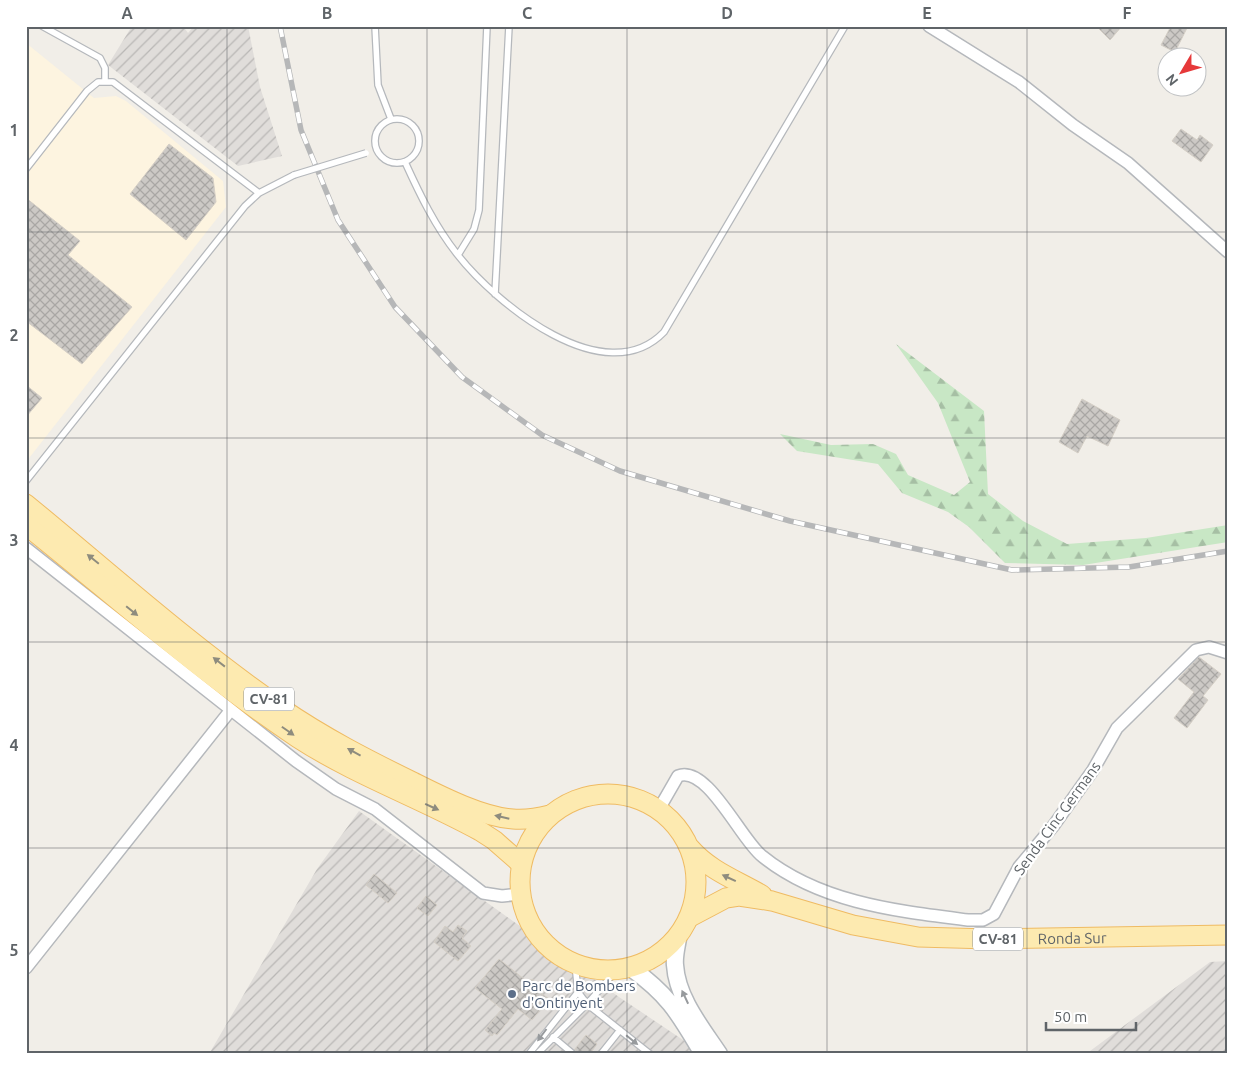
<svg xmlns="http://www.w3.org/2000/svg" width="1254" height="1080" viewBox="0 0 1254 1080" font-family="Ubuntu,sans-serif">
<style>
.commercial{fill:#fdf4e0}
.industrial{fill:url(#industrial-furrows)}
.forest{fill:url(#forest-firs)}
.building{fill:url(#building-cross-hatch);stroke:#d5cfc6}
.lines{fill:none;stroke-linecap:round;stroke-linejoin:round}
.lane-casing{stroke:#b5b8bc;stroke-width:8}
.street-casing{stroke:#b5b8bc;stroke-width:14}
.secondary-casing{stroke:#b4b8bc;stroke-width:19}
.primary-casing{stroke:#efbb63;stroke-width:21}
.lane{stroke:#fff;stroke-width:5.5}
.street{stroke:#fff;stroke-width:11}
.secondary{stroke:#fff;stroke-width:16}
.primary{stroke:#fdeab0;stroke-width:19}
.rail-casing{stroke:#b6b7b8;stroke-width:5.5}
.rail{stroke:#fff;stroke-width:4;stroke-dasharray:11;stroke-linecap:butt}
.lane-bridge-casing{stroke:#b5b8bc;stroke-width:8;stroke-linecap:butt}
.lane-bridge{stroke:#fff;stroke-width:5.5}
.oneway{fill:#8e8c7e}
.oneway2{fill:#979a9d}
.grid{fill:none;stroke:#5f6468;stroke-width:1;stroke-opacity:0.55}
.service-dot{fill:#5c6f8a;stroke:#fff;stroke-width:2}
.labels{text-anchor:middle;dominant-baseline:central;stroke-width:4.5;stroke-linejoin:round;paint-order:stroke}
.shield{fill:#fff;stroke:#8f9295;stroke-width:1}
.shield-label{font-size:14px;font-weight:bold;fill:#5f6468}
.street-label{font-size:15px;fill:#5f6468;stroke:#fff}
.service-label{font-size:15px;fill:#4e5e75;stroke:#fff;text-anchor:start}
.neatline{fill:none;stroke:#5f6468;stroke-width:2}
.grid-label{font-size:16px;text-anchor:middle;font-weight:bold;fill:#5f6468}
</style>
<defs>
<pattern id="industrial-furrows" width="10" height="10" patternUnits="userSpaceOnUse" patternTransform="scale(1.25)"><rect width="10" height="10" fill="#e0ddda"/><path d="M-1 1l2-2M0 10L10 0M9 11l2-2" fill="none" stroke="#b9b7b5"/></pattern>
<pattern id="forest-firs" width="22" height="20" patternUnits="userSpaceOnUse" patternTransform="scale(1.25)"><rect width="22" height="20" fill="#c8e7c5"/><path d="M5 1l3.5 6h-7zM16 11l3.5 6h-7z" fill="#a6bfa4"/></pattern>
<pattern id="building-cross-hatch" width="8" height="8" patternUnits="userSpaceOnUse" patternTransform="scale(1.25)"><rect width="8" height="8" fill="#ccc9c5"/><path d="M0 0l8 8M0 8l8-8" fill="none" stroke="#a9a7a4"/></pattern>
</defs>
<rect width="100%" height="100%" fill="#f1eee8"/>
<!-- commercial -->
<path class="commercial" d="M26,43L94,98L116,96L126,101L223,181L226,207L26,462Z"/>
<!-- industrial -->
<path class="industrial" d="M132,26H183L188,33L194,26H248L260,87L282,156L238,166L108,65Z
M359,811L619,997L704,1054H209L317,869Z
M1228,961V1054H1086L1210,962Z"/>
<!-- forest -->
<path class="forest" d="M896,344L984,411L988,494L1023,521L1067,544L1146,538L1228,525V542L1083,565L1005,563L969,527L948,512L902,493L878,464L797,451L780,434L831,445L873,444L896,454L908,475L954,495L970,482L938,403Z"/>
<!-- building -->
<path class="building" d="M1096,26H1122L1110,40Z
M1171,26H1188L1175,52L1161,45Z
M1181,129L1197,140L1200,135L1213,145L1201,162L1172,141Z
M169,144L213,178L216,202L186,240L130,194Z
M26,198L80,241L68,255L132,307L82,364L26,321Z
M26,385L42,398L26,417Z
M1082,399L1120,420L1108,446L1087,436L1078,453L1059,442Z
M1199,657L1221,674L1203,696L1208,700L1187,728L1174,718L1194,692L1178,679Z
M374,874L397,893L388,903L366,885Z
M426,896L437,905L428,916L417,908Z
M458,925L467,931L462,938L471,946L458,961L434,942L445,926L453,932Z
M499,959L524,979L534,980L537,990L549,999L532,1020L518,1009L497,1035L494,1033L492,1036L485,1030L502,1009L475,988Z
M586,1035L597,1044L590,1054H577L575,1049Z"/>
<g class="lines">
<defs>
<path id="lane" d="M42,26L100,58L105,68V82
M375,26L378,85L391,119
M375 141a22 22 0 1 1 44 0a22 22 0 1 1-44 0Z
M405,162C420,195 435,226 457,254C496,304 605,393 664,332L845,26
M26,169L87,91L98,82H113L259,193
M458,255L474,229L479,210L487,26
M495,294L509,26
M26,481L245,206L259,193L294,175
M578,992L587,1004L650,1054
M553,1037L572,1053
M529,1054L578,992L575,964
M537,1054L587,1004L616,971
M601,1054L620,1030"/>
<path id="street" d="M929,26L1019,82L1073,125L1128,163L1228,252
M26,548L296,761L336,789L375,809L483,893L502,896L520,894
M659,809L678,776C707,764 741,840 762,856C820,903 897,911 968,920H983L994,914L1019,867L1054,825L1093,770L1117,728L1196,650L1209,647L1228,653
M26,968L230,711"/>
<path id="secondary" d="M678,938C677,946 674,956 675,965C677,998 701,1027 719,1054
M631,968C670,996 679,1014 703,1054"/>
<g id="primary">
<path d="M26,504C110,573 192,647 281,708C323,737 368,760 413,782C441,796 482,817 513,819C525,820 538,818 550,815"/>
<path d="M26,525C116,597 202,674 298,738C355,775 420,798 480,831L494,840L519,862"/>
<circle cx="608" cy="882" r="88"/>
<path d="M690,848C710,871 736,880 762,895"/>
<path id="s1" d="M690,917L726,898L739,896L772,901L853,925L918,937L989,939L1228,935"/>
</g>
</defs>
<!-- lane casing -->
<use href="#lane" class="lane-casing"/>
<!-- street casing -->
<use href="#street" class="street-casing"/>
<!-- secondary casing -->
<use href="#secondary" class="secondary-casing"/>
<!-- primary casing -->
<use href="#primary" class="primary-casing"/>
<!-- lane -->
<use href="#lane" class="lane"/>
<!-- street -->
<use href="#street" class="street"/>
<!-- secondary -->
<use href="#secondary" class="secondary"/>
<!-- primary -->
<use href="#primary" class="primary"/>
<defs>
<path id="rail" d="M280,26L301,130L338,220L395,307L462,377L542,435L620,471L790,521L1012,570L1129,567L1228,551"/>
</defs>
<!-- rail casing -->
<use href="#rail" class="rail-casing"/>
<!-- rail -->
<use href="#rail" class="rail"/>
<defs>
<path id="lane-bridge" d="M294,175L366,153"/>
</defs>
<!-- lane-bridge casing -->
<use href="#lane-bridge" class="lane-bridge-casing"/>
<!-- lane-bridge -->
<use href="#lane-bridge" class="lane-bridge"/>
</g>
<!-- one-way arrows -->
<defs><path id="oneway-solid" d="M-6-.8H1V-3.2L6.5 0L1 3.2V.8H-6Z" transform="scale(1.25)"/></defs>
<g class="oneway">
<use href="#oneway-solid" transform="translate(93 559) rotate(-141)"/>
<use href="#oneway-solid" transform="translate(132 611) rotate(39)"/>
<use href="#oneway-solid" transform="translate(219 662) rotate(-142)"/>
<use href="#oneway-solid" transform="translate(288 731) rotate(35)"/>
<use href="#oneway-solid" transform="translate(354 752) rotate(-151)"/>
<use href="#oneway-solid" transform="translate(432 807) rotate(24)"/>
<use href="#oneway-solid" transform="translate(502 817) rotate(-167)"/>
<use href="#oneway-solid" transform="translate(729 878) rotate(-155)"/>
</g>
<g class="oneway2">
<use href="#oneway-solid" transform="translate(685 997) rotate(-115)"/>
<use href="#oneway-solid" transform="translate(542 1035) rotate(127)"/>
<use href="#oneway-solid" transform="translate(632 1040) rotate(39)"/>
</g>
<!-- grid -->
<path class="grid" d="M227,26V1054M427,26V1054M627,26V1054M827,26V1054M1027,26V1054M26,232H1228M26,438H1228M26,642H1228M26,848H1228"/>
<!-- markers -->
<circle class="service-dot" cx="512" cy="994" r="5"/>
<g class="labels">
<!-- shield labels -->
<g class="shield">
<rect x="244" y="687.5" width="50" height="23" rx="4"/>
<rect x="973" y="927.5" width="50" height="23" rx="4"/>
</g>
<g class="shield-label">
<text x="269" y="699">CV-81</text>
<text x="998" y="939">CV-81</text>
</g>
<!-- street labels -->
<g class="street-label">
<text transform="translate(1057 818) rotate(-54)">Senda Cinc Germans</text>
<text stroke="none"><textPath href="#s1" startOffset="392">Ronda Sur</textPath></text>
</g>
<!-- service labels -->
<g class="service-label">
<text x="522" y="985">Parc de Bombers<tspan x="522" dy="17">d'Ontinyent</tspan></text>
</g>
</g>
<!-- border -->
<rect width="1254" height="1080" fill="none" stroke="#ffffff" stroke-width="55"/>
<!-- north arrow -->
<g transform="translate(1182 72) rotate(232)"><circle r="24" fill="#ffffff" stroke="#bfc1c3"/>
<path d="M0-4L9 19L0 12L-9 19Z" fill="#e6393a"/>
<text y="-8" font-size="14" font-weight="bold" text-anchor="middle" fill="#5f6468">N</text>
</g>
<!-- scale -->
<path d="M1046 1022v8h90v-8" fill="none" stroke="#5f6468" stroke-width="2.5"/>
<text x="1054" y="1022" font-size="15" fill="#5f6468" stroke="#ffffff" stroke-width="4" paint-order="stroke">50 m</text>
<rect x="28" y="28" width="1198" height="1024" class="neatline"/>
<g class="grid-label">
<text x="127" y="19">A</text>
<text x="327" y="19">B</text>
<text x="527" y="19">C</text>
<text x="727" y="19">D</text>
<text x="927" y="19">E</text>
<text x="1127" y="19">F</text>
<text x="14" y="136">1</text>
<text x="14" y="341">2</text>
<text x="14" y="546">3</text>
<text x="14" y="751">4</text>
<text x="14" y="956">5</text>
</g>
</svg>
